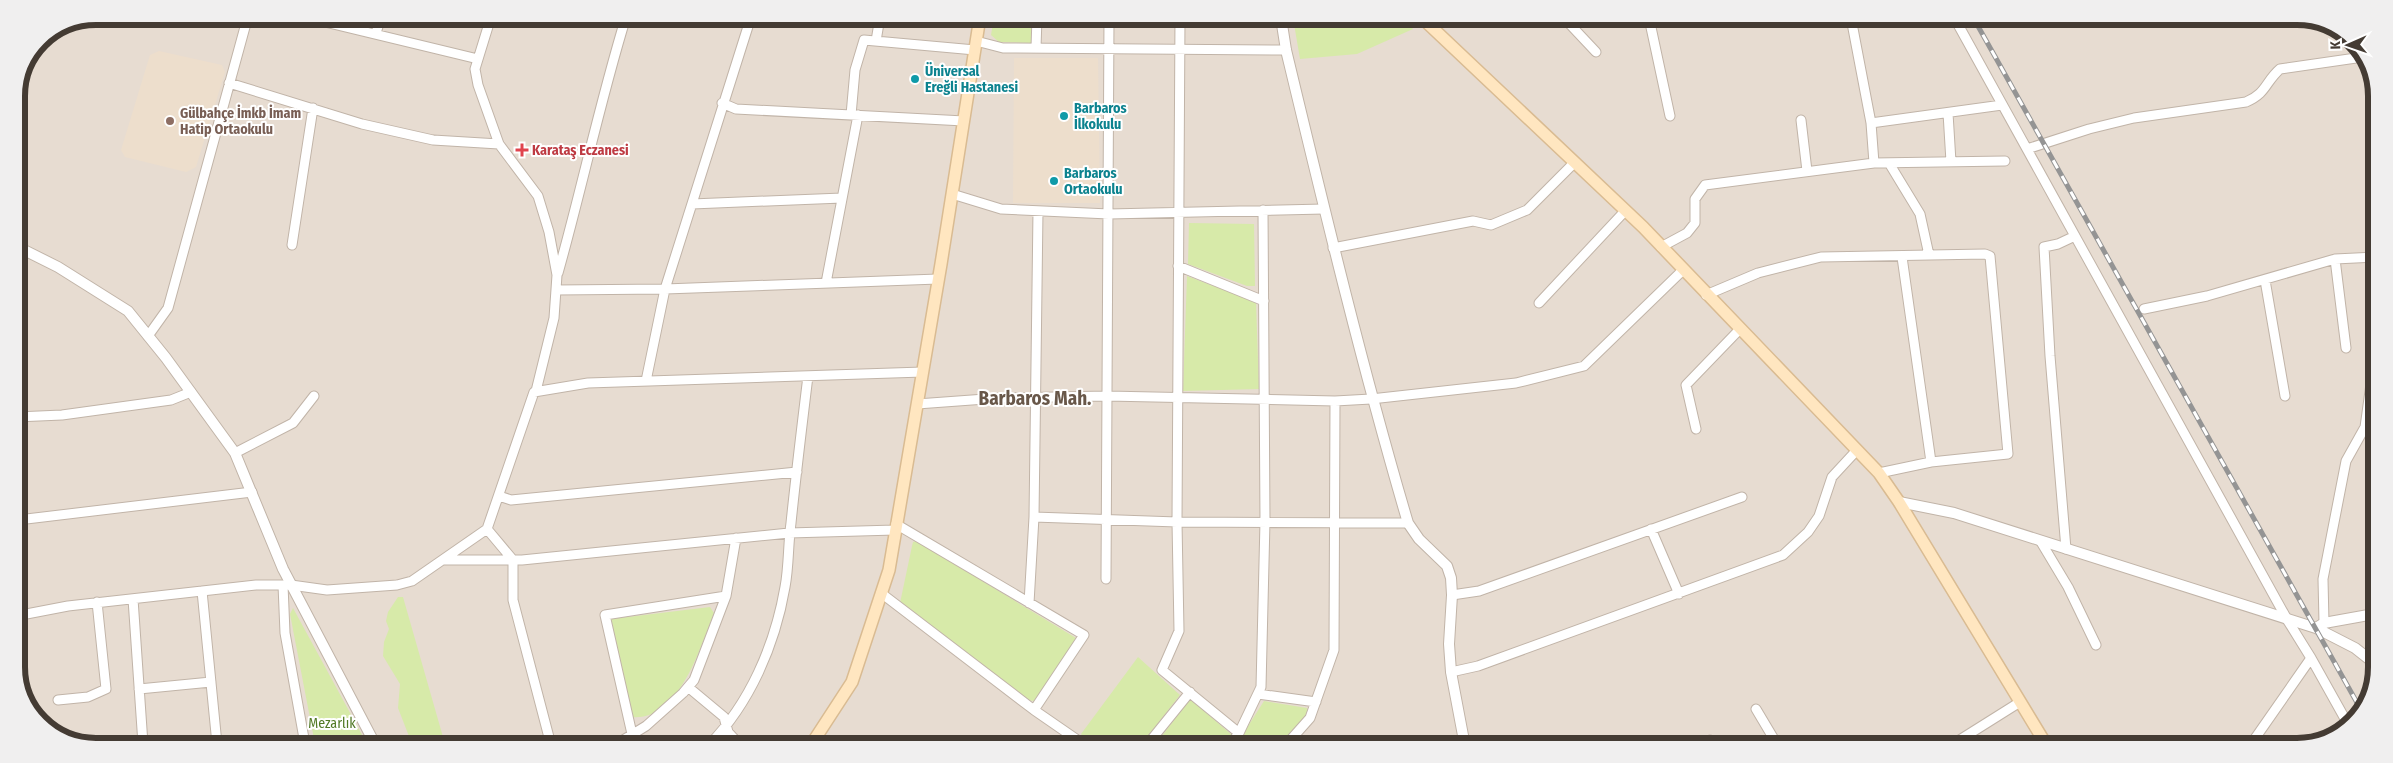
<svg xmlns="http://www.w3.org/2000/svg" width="2393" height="763" viewBox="0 0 2393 763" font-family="'Fira Sans Condensed',sans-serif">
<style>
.residential{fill:#e7dcd1}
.education{fill:#eddecc}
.green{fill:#d7eaa9}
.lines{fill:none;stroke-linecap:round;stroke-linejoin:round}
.minor-casing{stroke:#c1b4a8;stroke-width:11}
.tertiary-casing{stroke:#c1b4a8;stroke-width:12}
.secondary-casing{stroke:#d9bb92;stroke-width:14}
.minor{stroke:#fff;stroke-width:9}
.tertiary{stroke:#fff;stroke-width:10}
.secondary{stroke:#ffe6c0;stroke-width:11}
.rail-casing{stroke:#949494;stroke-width:5}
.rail{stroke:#fff;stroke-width:3;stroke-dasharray:9;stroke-linecap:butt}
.culture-dot{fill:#0f9aa8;stroke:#fff;stroke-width:2}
.education-dot{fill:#8d6e63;stroke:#fff;stroke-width:2}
.health-dot{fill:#e0444e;stroke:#fff;stroke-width:2}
.labels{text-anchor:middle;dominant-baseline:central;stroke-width:4;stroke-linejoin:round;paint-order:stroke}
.culture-label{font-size:14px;font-weight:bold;fill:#0d838f;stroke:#fff;text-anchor:start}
.education-label{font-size:14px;font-weight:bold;fill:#785e54;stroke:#fff;text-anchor:start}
.health-label{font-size:14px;font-weight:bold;fill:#be3a42;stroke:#fff;text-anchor:start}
.park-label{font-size:14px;fill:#517924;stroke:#fff}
.district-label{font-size:19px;font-weight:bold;fill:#685749;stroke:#fff}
.rim{fill:none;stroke:#443b33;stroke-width:6}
</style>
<rect width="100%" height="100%" fill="#f3ebe3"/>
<!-- residential -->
<path class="residential" d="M96,16L2318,19L2357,44L2377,91L2374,688L2346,730L2297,747L75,744L33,716L16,672V96L40,39Z"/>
<!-- education -->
<path class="education" d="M159,51L222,65L225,72L196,167L186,172L125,157L121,150L150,55Z
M1014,58H1098L1100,203H1013Z"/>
<!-- green -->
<path class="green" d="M994,17H1032L1031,43L999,42L991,35Z
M1293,18H1403L1413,29L1357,54L1300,59Z
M1189,223L1254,224L1255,286H1247L1188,264Z
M1187,276L1256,302L1259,389L1183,391Z
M916,541L1076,638L1050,683L1035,701L1025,700L900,603L912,546L913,542Z
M398,597H403L445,744H412L398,708L400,684L383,656L384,642L389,629L386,621L388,612Z
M710,607L714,613C700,648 679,722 631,717L611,619Z
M293,608L367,744H315L290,614Z
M1138,657L1180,695L1141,745H1088L1081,734Z
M1190,699L1232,735L1226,745H1155Z
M1264,701L1307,708L1308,714L1281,745H1236Z"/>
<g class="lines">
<defs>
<path id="minor" d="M304,17L478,59
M491,17L475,69L478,85L499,144L538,196L549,232L557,275L554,318L536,391
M1180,18L1177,522L1179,631L1162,670L1239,733
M1564,18L1596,52
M1649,18L1670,116
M1851,18L1871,123
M1955,19L2288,621L2311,658L2249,747
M376,33L381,17
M876,41L880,17
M976,41L1003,48L1286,50
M1036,48L1037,17
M229,83L362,124L433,140L499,144
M722,103L736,109L964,121
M1948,113L1951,162
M851,115L855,70L864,40L975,50
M1801,120L1807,171
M2027,149L2089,129L2134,118L2246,102C2267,93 2265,82 2280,69L2363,57
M1874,163L2005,161
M1889,163L1920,214L1929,255
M952,194L1001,209L1109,214L1324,209
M692,204L842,198
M1038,211L1034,517L1177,522L1408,523
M292,245L313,108
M1661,247L1687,233L1695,223V199L1705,185L1874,163L1871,123L2002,105
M1333,248L1473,221L1491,225L1527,210L1573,164
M1902,257L1931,462
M2335,259L2346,348
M1178,266L1264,301
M558,273C582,188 600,101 626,17
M2265,280L2285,396
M826,283L858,115
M556,290L665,289L938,279
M1706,295L1758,273L1821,257L1985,254L1990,256L2008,454L1931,462L1879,473
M1539,303L1625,211
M2144,309L2207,296L2335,259L2376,257
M148,336L168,308L248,16
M646,381L665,289L751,17
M917,404L999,398L1107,396L1335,401L1371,399L1516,383L1584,366L1683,270
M16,417L62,415L171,400L191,392
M1696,429L1686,385L1740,329
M235,453L293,423L314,396
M499,496L511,500L797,472
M487,529L513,560V600L551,745
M1651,529L1679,594
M2041,542L2068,587L2096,645
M16,547L18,520L252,492
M2066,549L2050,356L2044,247L2058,244L2075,236
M444,560H522L789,533L895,530
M16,569L22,614
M1106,579L1109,18
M283,585L285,633L305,744
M202,591L217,744
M881,593L1034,710L1084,635L896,524
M1452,595L1479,591L1742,497
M133,599L143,744
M1029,603L1034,517
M16,616L68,606L256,585H291L327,590L397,585L412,581L487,529L534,392L588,383L923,372
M2324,623L2323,579L2346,461L2365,427L2375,355
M2311,658L2349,726
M1451,672L1478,666L1783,555L1808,532L1819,516L1832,477L1857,450
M688,687L724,717L728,732L740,745
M139,689L211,682
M1258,694L1316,702
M58,700L88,697L106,689L97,602
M1756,709L1778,746
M1034,710L1076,739L1081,745
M632,734L605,615L726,596
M1710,740L1713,746
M615,745L646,726L683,693L694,680L726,596L736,538
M709,745C750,703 775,645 785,587C789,566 788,544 791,523C796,474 802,425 808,376
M1147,745L1190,692
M1230,745L1239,733L1261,687L1265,521L1263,210
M1286,745L1310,718L1334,650L1335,401
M1950,746L2020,702
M2177,747L2178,741"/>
<path id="tertiary" d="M1281,18L1286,50C1324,208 1362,367 1408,523L1419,539L1447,566L1451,578L1452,595L1449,644L1451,672L1465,746
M16,246L58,267L128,311L166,358L235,453L283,569L375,744
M1899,502L1954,513L2316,628L2355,648L2374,663
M2316,628L2324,623L2374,614"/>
<path id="secondary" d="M1422,18L1643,227L1879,473L1899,502L2047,746
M811,745L852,682L889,570L941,264L980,17"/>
</defs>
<!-- minor casing -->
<use href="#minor" class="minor-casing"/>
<!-- tertiary casing -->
<use href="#tertiary" class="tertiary-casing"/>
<!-- secondary casing -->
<use href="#secondary" class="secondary-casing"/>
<!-- minor -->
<use href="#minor" class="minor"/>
<!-- tertiary -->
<use href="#tertiary" class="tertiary"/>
<!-- secondary -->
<use href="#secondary" class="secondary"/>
<defs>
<path id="rail" d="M1974,19L2360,708"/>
</defs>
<!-- rail casing -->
<use href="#rail" class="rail-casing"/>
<!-- rail -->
<use href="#rail" class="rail"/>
</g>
<!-- markers -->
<g class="culture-dot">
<circle cx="915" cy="79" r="5"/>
<circle cx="1064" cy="116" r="5"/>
<circle cx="1054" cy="181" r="5"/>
</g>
<circle class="education-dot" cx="170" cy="121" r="5"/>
<path class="health-dot" d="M519.5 142.5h5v5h5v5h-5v5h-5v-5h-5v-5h5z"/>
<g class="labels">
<!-- culture labels -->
<g class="culture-label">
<text x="925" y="71">Üniversal<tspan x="925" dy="16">Ereğli Hastanesi</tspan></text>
<text x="1074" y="108">Barbaros<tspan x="1074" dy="16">İlkokulu</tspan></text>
<text x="1064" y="173">Barbaros<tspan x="1064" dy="16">Ortaokulu</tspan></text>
</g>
<!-- education labels -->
<g class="education-label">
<text x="180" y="113">Gülbahçe İmkb İmam<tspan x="180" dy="16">Hatip Ortaokulu</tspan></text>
</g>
<!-- health labels -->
<g class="health-label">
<text x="532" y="150">Karataş Eczanesi</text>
</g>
<!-- park labels -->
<g class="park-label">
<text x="332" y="723">Mezarlık</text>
</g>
<!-- district labels -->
<g class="district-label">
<text x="1035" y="398">Barbaros Mah.</text>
</g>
</g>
<!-- crop -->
<path d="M0 0H2393V763H0ZM96 25H2297A71 71 0 0 1 2368 96V667A71 71 0 0 1 2297 738H96A71 71 0 0 1 25 667V96A71 71 0 0 1 96 25Z" fill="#f0efef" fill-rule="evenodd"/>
<path class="rim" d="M96 25H2297A71 71 0 0 1 2368 96V667A71 71 0 0 1 2297 738H96A71 71 0 0 1 25 667V96A71 71 0 0 1 96 25Z"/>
<!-- north arrow -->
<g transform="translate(2348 45) rotate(268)" stroke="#ffffff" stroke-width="4" paint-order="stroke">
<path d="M0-4L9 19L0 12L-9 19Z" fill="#443b33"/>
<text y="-8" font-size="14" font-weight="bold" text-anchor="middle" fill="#443b33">K</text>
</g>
</svg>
